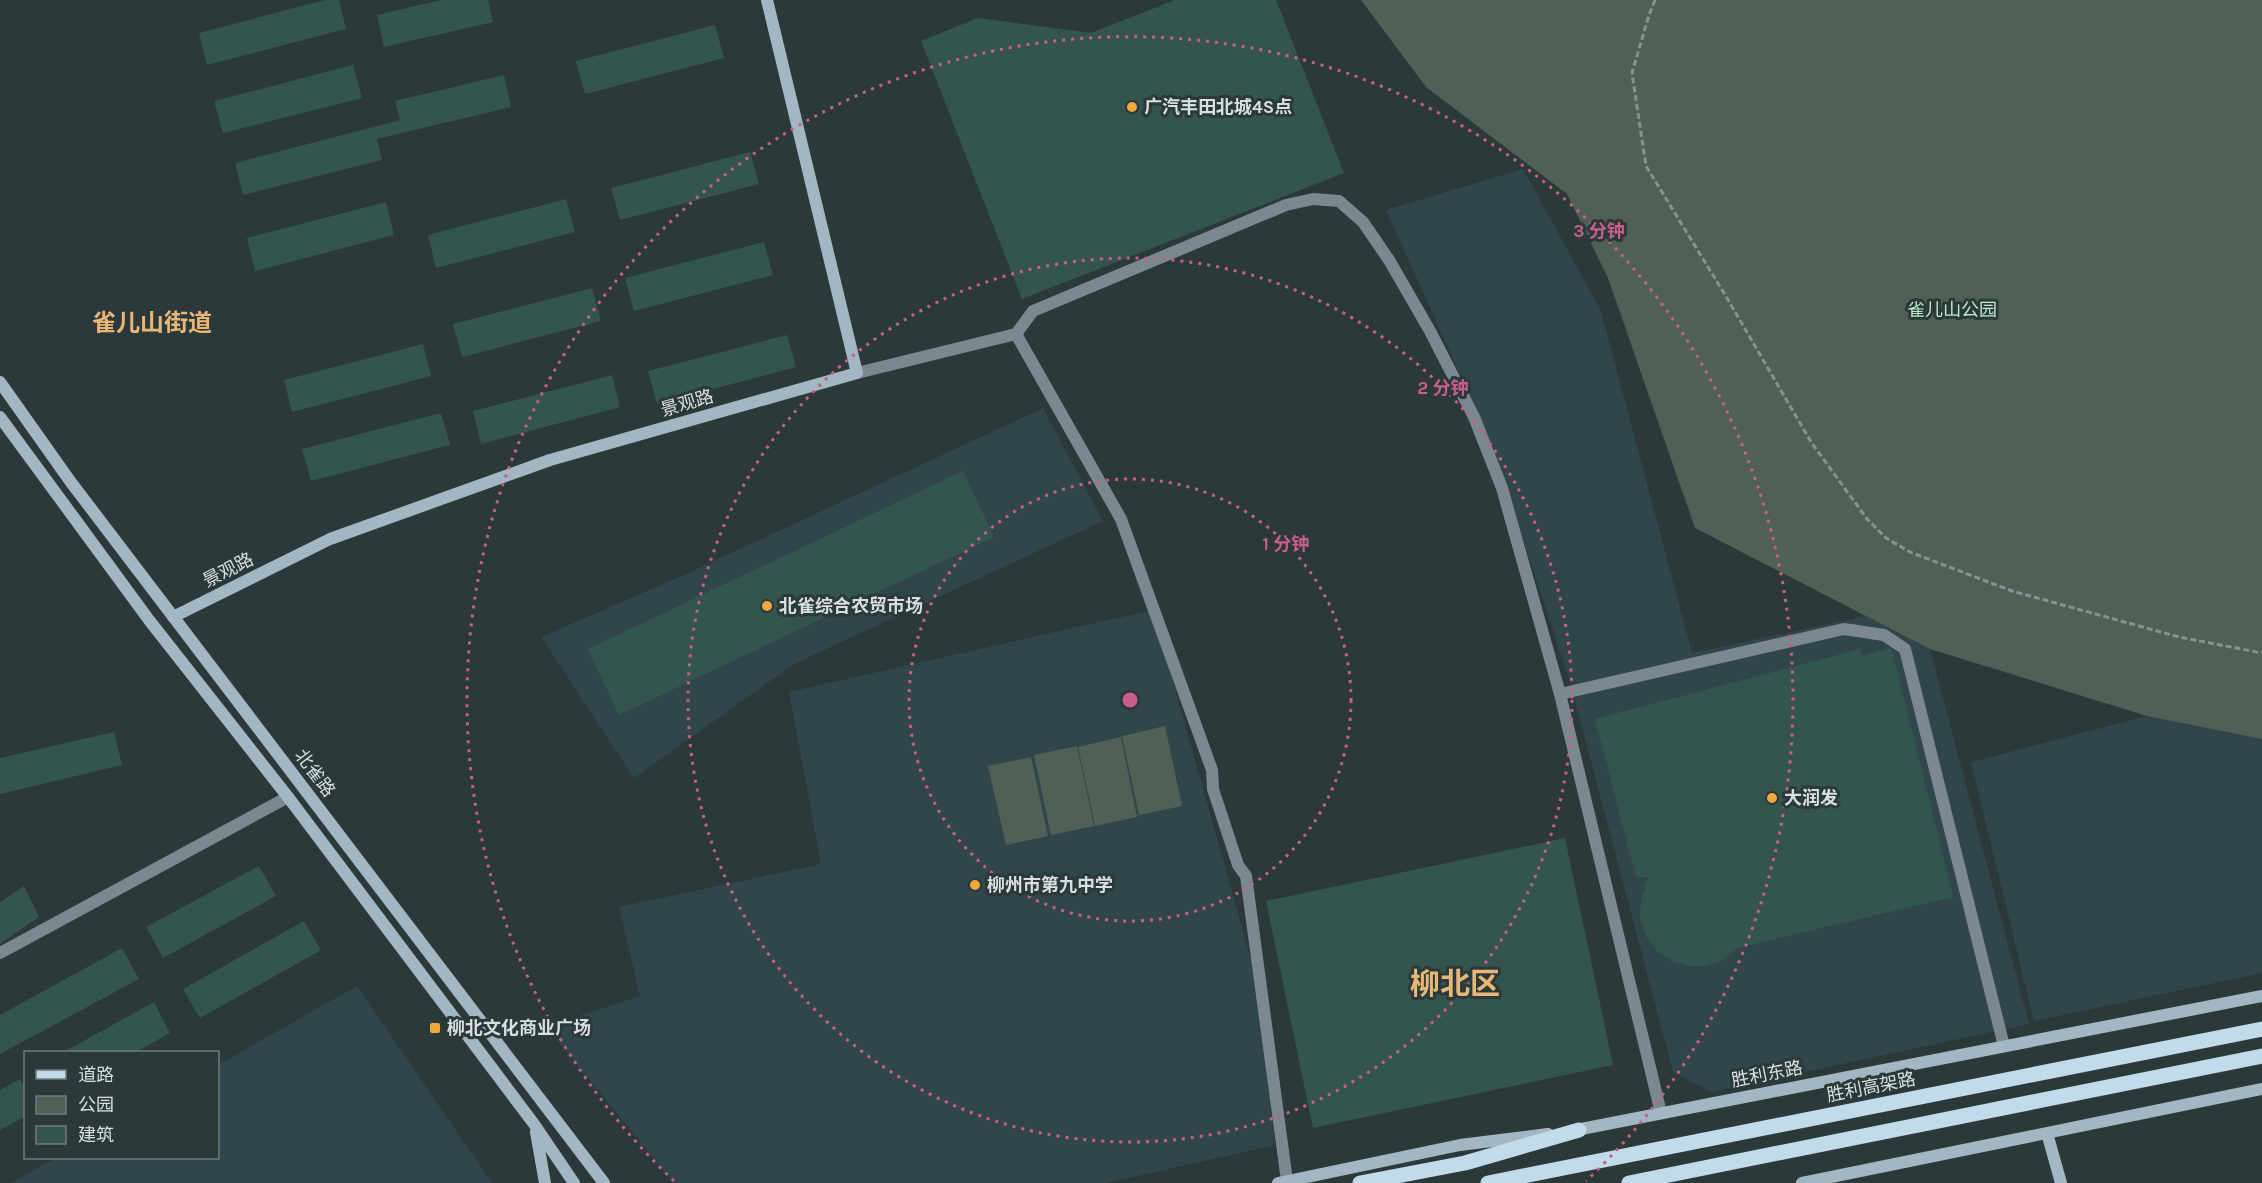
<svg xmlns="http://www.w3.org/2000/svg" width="2262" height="1183" viewBox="0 0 2262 1183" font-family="Karla,'Noto Sans SC',sans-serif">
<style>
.built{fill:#31464a}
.green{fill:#516056}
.building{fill:#34554f}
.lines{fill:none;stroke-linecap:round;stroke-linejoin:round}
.path{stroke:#869193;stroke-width:3;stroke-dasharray:6 3;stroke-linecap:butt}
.street{stroke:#7c8890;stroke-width:12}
.secondary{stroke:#a3b7c3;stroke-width:12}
.primary{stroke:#c1dbea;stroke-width:15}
.ring{fill:none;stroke:#c95e8a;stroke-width:3;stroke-dasharray:3 6}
.poi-dot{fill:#eea83c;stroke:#2b393b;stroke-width:2}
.labels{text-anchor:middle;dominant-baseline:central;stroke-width:6;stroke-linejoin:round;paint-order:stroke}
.poi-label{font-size:18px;font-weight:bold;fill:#d7dfe1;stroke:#2b393b;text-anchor:start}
.park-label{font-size:18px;fill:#b7e9c6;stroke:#2b393b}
.street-label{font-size:18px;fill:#d7dfe1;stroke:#2b393b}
.district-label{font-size:24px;font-weight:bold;fill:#e8b776;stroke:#2b393b}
.town-label{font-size:30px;font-weight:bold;fill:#e8b776;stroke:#2b393b}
.centre{fill:#c95e8a;stroke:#2b393b;stroke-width:3}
.ring-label{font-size:18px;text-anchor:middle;font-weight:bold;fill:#c95e8a;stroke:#2b393b;stroke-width:6;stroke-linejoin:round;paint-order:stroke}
</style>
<rect width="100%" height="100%" fill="#2b393b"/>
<!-- built -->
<path class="built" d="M1523,169L1601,311L1692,653L1866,616L1930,649L2029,1024L1711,1092L1673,1072L1570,682L1492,445L1386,210Z
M1043,408L1103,521L794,664L634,778L541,637L684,575Z
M1153,610L1255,974L1275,1145L1106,1183H674L546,1027L640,996L619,907L821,864L789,692Z
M2147,716L2262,739V973L2034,1021L1971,762Z
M357,986L492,1183H11L56,1158H218V1065Z"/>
<!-- green -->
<path class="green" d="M1361,0H2262V739L2147,716L1930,649L1695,528L1608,278L1567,194L1426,87Z
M1165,726L1182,806L1139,815L1122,736Z
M1121,737L1137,817L1095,826L1078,747Z
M1077,746L1094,826L1051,835L1034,755Z
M1031,757L1048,836L1006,845L988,766Z"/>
<!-- building -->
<path class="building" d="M325,0H339L346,29L207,65L199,33Z
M441,0H488L493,22L384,47L377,15Z
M1175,0H1276L1344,173L1022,299L921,41L978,18L1091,33Z
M715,25L724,58L585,94L576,61Z
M353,65L362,98L223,133L214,101Z
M504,75L511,107L377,139L382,160L243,195L235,163L400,120L395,101Z
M750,152L759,184L620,220L611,188Z
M566,199L575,232L436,268L428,235Z
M386,202L394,235L255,271L247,238Z
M764,242L773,275L634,311L625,278Z
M592,288L601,321L462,357L453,324Z
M787,335L796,367L657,404L648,371Z
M423,344L431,376L292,412L284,380Z
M612,375L620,407L481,444L473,411Z
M441,413L450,445L311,481L302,449Z
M963,471L994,537L619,715L588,649Z
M1889,648L1892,650L1953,897L1737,948L1722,961L1706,966H1688L1672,961L1657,951L1647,938L1640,920L1641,901L1648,877H1636L1595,719L1860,649L1862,656Z
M114,732L122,765L0,794V758Z
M1565,838L1613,1065L1313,1128L1266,901Z
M259,866L276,896L163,958L146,927Z
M24,886L39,917L0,944V902Z
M304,921L321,950L200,1018L183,989Z
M122,948L139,979L0,1054V1015Z
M154,1002L170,1033L134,1053H62Z
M20,1079L26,1090V1116L0,1130V1090Z"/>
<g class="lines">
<!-- path -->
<path class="path" d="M1655,0L1649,15L1632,73L1646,166L1727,298L1811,442L1867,519L1886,538L1910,552L2012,591L2179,637L2262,653"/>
<!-- street -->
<path class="street" d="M1016,334L1121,519L1212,770L1213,789L1238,865L1246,876L1287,1181
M857,373L1016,334L1033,311L1286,205L1313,199L1339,201L1363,222L1389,260L1430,331L1474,417L1502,488L1560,694L1661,1113
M1560,694L1844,629L1884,635L1905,649L2004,1046
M0,953L288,797"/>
<!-- secondary -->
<path class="secondary" d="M0,382L70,481L604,1183
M0,417L149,620L288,797L534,1124L574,1183
M173,617L330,539L550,460L857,373L767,0
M1571,1131L2262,996
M536,1132L545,1183
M2047,1133L2061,1183
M1278,1183L1460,1145L1548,1134
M1802,1183L2262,1089"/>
<!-- primary -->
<path class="primary" d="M1360,1183L1465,1163L1579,1130
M1488,1183L2262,1029
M1629,1183L2262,1056"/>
</g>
<!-- distance rings -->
<g class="ring">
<circle cx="1130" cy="700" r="221"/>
<circle cx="1130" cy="700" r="442"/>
<path d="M674 1181A663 663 0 1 1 1586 1181"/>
</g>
<!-- markers -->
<g class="poi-dot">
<circle cx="1132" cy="107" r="6"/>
<circle cx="767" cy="606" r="6"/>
<circle cx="1772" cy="798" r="6"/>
<circle cx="975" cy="885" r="6"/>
<rect x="429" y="1022" width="12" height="12" rx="3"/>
</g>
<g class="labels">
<!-- poi labels -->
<g class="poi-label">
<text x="1144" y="107">广汽丰田北城4S点</text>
<text x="779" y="606">北雀综合农贸市场</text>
<text x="1784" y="798">大润发</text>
<text x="987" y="885">柳州市第九中学</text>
<text x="447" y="1028">柳北文化商业广场</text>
</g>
<!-- park labels -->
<g class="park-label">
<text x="1952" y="310">雀儿山公园</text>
</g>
<!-- street labels -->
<g class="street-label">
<text transform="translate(687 403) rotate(-16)">景观路</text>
<text transform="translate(228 570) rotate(-27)">景观路</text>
<text transform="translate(315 773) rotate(53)">北雀路</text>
<text transform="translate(1767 1074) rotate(-11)">胜利东路</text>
<text transform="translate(1871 1087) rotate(-11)">胜利高架路</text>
</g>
<!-- district labels -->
<g class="district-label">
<text x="152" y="323">雀儿山街道</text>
</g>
<!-- town labels -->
<g class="town-label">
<text x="1455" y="984">柳北区</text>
</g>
</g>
<circle cx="1130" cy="700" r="9" class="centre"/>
<g class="ring-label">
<text x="1599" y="237">3 分钟</text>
<text x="1443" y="394">2 分钟</text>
<text x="1286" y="550">1 分钟</text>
</g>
<!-- legend -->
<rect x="24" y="1051" width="195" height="108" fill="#2b393b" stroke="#707b7d" stroke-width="1.5"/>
<rect x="36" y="1070" width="30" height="9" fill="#c1dbea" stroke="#707b7d" stroke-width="1.5"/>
<text x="78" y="1081" font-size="18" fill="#d7dfe1">道路</text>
<rect x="36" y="1096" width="30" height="18" fill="#516056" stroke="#707b7d" stroke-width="1.5"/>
<text x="78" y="1111" font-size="18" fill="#d7dfe1">公园</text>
<rect x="36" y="1126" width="30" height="18" fill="#34554f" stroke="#707b7d" stroke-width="1.5"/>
<text x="78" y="1141" font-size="18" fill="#d7dfe1">建筑</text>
</svg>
